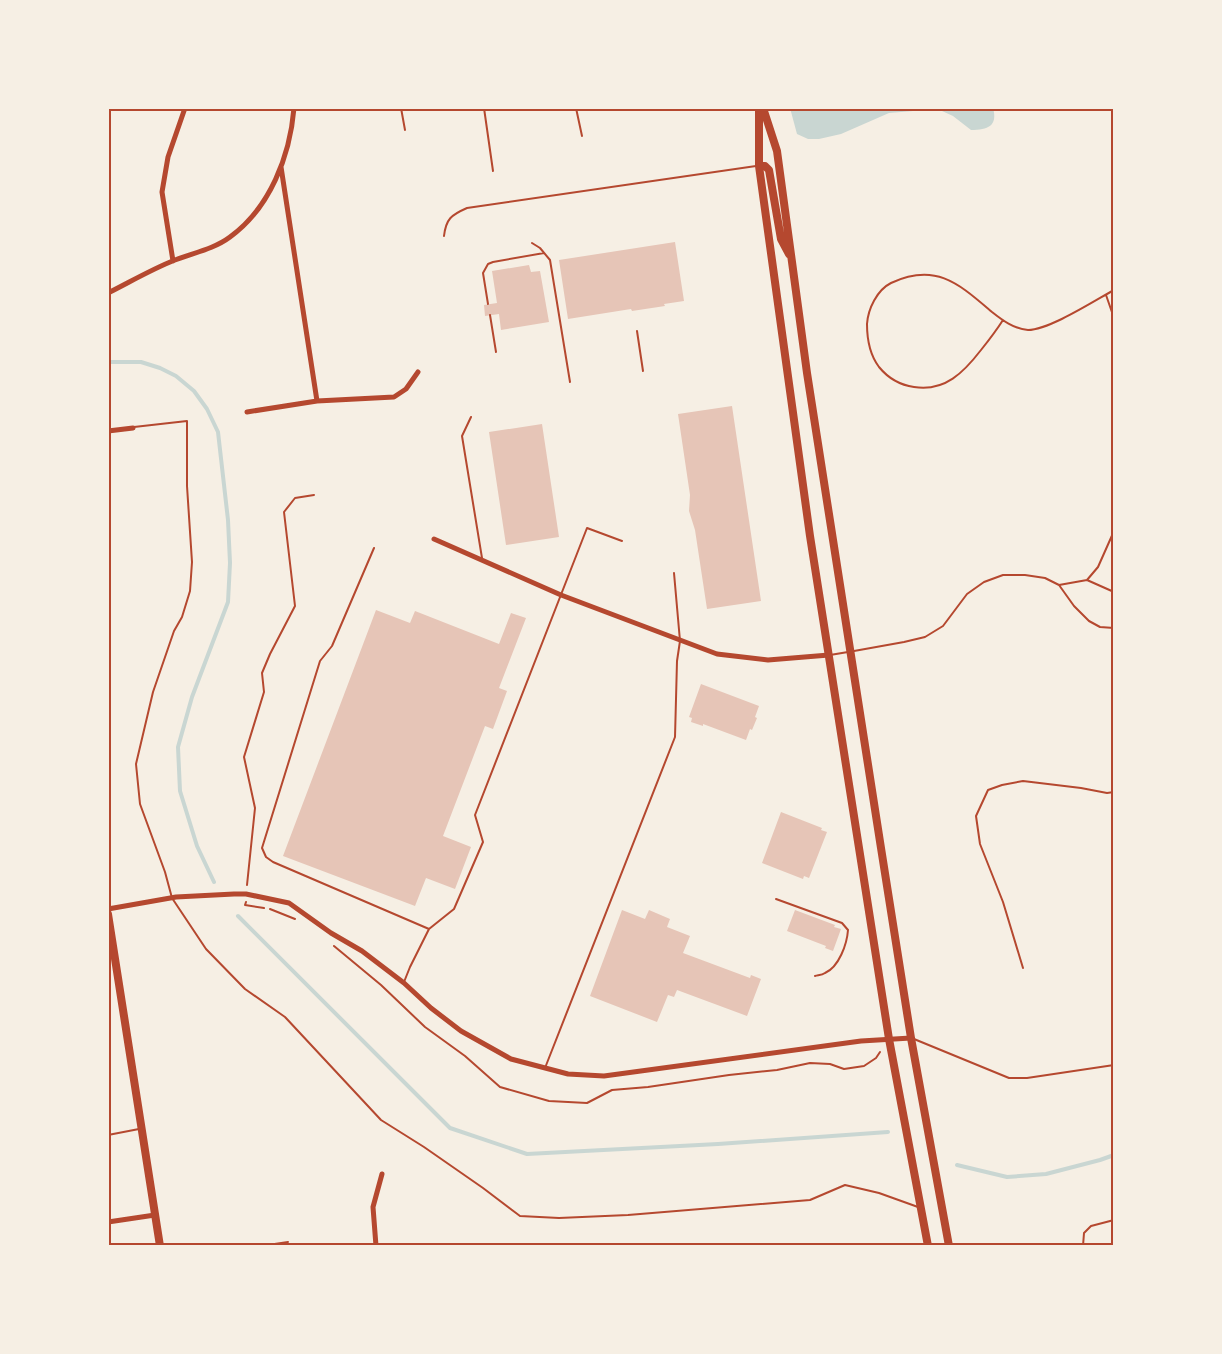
<svg xmlns="http://www.w3.org/2000/svg" width="1222" height="1354" viewBox="0 0 1222 1354" font-family="'Public Sans',sans-serif">
<style>
.water{fill:#c9d6d2}
.lines{fill:none;stroke-linecap:round;stroke-linejoin:round}
.stream{stroke:#c9d6d2;stroke-width:4}
.building{fill:#e6c5b7}
.path{stroke:#b5482f;stroke-width:2}
.service{stroke:#b5482f;stroke-width:2}
.minor{stroke:#b5482f;stroke-width:5}
.secondary{stroke:#b5482f;stroke-width:8}
.primary{stroke:#b5482f;stroke-width:8}
.neatline{fill:none;stroke:#b5482f;stroke-width:2}
</style>
<rect width="100%" height="100%" fill="#f6efe4"/>
<!-- water -->
<path class="water" d="M790,108H993C998,126 988,130 971,130L953,116L942,111H913L889,113L841,134L819,139H808L797,134Z"/>
<g class="lines">
<!-- stream -->
<path class="stream" d="M108,362H141L160,368L176,376L194,391L207,409L218,432L228,520L230,563L228,602L192,697L178,747L180,791L197,846L214,882
M238,916L450,1128L527,1154L718,1144L888,1132
M957,1165L1007,1177L1046,1174L1100,1160L1114,1155"/>
</g>
<!-- building -->
<path class="building" d="M675,242L684,301L664,304L665,306L632,311L631,309L568,319L559,260Z
M529,265L531,272L540,271L549,322L501,330L499,314L485,316L484,305L497,303L492,271Z
M732,406L761,601L707,609L695,530L689,511L690,495L678,414Z
M542,424L559,537L506,545L489,432Z
M376,610L410,623L415,611L499,644L511,613L526,618L499,688L507,691L493,729L485,726L443,836L471,847L455,889L426,878L415,906L283,856Z
M701,684L759,706L755,717L757,718L752,730L750,729L746,740L703,724V726L691,722L692,718L689,717Z
M781,812L822,828L821,830L827,832L809,878L804,876L803,879L762,863Z
M622,910L645,919L649,910L670,919L667,927L690,936L683,953L750,978L751,975L761,979L747,1016L677,990L674,997L668,995L657,1022L590,996Z
M795,910L835,925L834,927L841,929L833,951L825,948L826,946L787,931Z"/>
<g class="lines">
<!-- path -->
<path class="path" d="M247,885L255,808L244,757L264,692L262,673L270,654L295,606L284,512L295,498L314,495
M246,902L245,905L264,908
M270,909L295,919
M334,946L381,985L425,1027L465,1056L500,1087L549,1101L587,1103L612,1090L648,1087L729,1075L777,1070L810,1063L830,1064L844,1069L864,1066L876,1058L880,1052"/>
<!-- service -->
<path class="service" d="M401,108L405,130
M484,108L493,171
M576,108L582,136
M444,236C446,219 451,215 467,208L756,166
M532,243L540,248L550,260L570,382
M1106,295L1114,318
M488,304L483,273L488,264L493,262L544,253
M490,315L496,352
M1003,320C996,331 989,340 981,350C964,372 945,392 914,387C900,385 888,378 879,367C870,355 867,339 867,324C868,309 877,290 891,283C936,262 959,284 992,312C1002,320 1014,329 1028,330C1049,330 1094,301 1114,290
M637,331L643,371
M471,417L462,436L482,558
M134,427L187,421V486L192,562L190,591L182,617L174,631L153,692L136,764L140,804L165,872L172,898L206,949L245,989L285,1017L381,1120L424,1147L483,1188L520,1216L559,1218L628,1215L810,1200L845,1185L879,1193L918,1207
M374,548L332,646L320,661L262,848L266,857L273,862L429,929
M1087,580L1114,592
M1059,585L1087,580L1098,567L1114,531
M854,651L904,642L925,637L943,626L967,594L984,582L1003,575H1025L1045,578L1059,585L1074,606L1089,621L1100,627L1114,628
M830,655L848,652
M776,899L842,923L848,930C847,944 839,967 825,973C822,975 819,975 815,976
M1023,968L1003,902L980,844L976,816L988,790L1002,785L1023,781L1081,788L1107,793L1114,792
M404,982L410,967L429,929L454,909L483,842L475,815L587,528L622,541
M914,1039L1009,1078H1027L1114,1065
M545,1068L675,737L677,661L680,641L674,573
M108,1135L139,1129
M261,1246L288,1242
M1083,1246L1084,1233L1091,1226L1114,1220"/>
<!-- minor -->
<path class="minor" d="M281,167L317,401
M173,261L162,192L168,157L185,108
M108,293C130,282 152,269 175,260C193,253 214,249 230,237C270,208 290,156 294,108
M247,412L317,401L394,397L406,389L418,372
M108,431L133,428
M434,539L561,595L717,654L768,660L829,655
M108,909L176,897L234,894H246L289,903L331,933L362,951L404,983L431,1008L461,1031L511,1059L568,1074L604,1076L861,1041L911,1038
M108,1222L155,1215
M376,1246L373,1207L382,1174"/>
<!-- secondary -->
<path class="secondary" d="M108,914L160,1246"/>
<!-- primary -->
<path class="primary" d="M759,108V166L810,536L889,1039L928,1246
M763,108L777,151L807,373L881,848L911,1038L949,1246
M759,166H765L769,170L781,239L789,254"/>
</g>
<!-- border -->
<rect width="1222" height="1354" fill="none" stroke="#f6efe4" stroke-width="219"/>
<rect x="110" y="110" width="1002" height="1134" class="neatline"/>
</svg>
